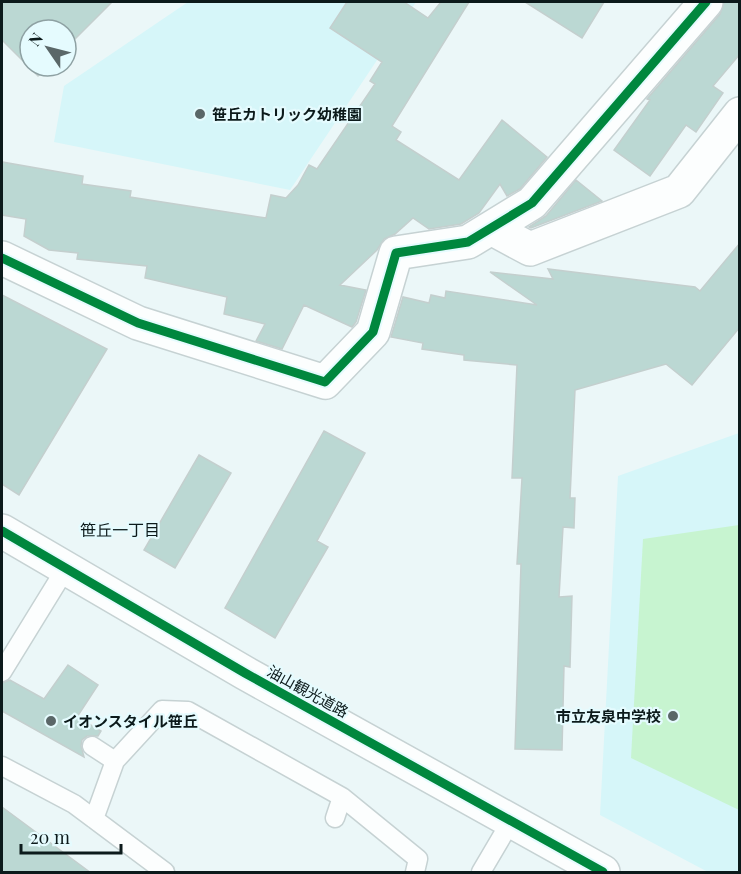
<svg xmlns="http://www.w3.org/2000/svg" width="741" height="874" viewBox="0 0 741 874" font-family="'Playfair Display','Noto Sans JP',serif">
<style>
.built{fill:#d6f6f9}
.green{fill:#c7f4d0}
.building{fill:#bbd8d3;stroke:#c4cfce;stroke-width:1.5}
.lines{fill:none;stroke-linecap:round;stroke-linejoin:round}
.lane-casing{stroke:#c6d2d3;stroke-width:21}
.street-casing{stroke:#c6d2d3;stroke-width:36}
.secondary-casing{stroke:#c6d2d3;stroke-width:36}
.lane{stroke:#fcfefe;stroke-width:18}
.street{stroke:#fcfefe;stroke-width:33}
.secondary{stroke:#fcfefe;stroke-width:33}
.cycleway-casing{stroke:#e5fbfe;stroke-width:13}
.cycleway{stroke:#00873e;stroke-width:9}
.poi-dot{fill:#5a6768;stroke:#e5fbfe;stroke-width:2}
.labels{text-anchor:middle;dominant-baseline:central;stroke-width:4.5;stroke-linejoin:round;paint-order:stroke}
.poi-label{font-size:15px;font-weight:bold;fill:#0c1a1b;stroke:#e5fbfe;text-anchor:start}
.street-label{font-size:15px;fill:#0c1a1b;stroke:#e5fbfe}
.neighbourhood-label{font-size:16px;fill:#0c1a1b;stroke:#e5fbfe}
</style>
<rect width="100%" height="100%" fill="#ebf7f8"/>
<!-- built -->
<path class="built" d="M188,2H416L290,190L54,142L64,86Z
M739,433V872H708L600,815L618,476Z"/>
<!-- green -->
<path class="green" d="M739,525H740L739,810L631,758L643,539Z"/>
<!-- building -->
<path class="building" d="M2,2H112L66,48V30H30V66H48L38,76L2,40Z
M347,2H404L428,18L441,2H469L392,126L401,132L396,140L459,180L502,120L547,157L520,189L507,196L500,184L479,213L461,224L429,229L413,218L395,234L384,239L377,250L340,285L366,290L356,322L352,327L304,305L282,349L256,341L265,324L224,314L227,297L145,278L147,266L77,259L78,253L49,250L24,236L26,219L2,215V162L83,176L82,184L131,191L130,197L266,218L271,195L286,198L298,185L309,165L317,169L375,84L370,81L382,62L330,28Z
M525,2H604L582,38Z
M724,2H740V54L713,86L723,93L696,132L686,125L650,176L614,150L650,100L647,99L720,14Z
M576,180L602,201L531,228L529,227L546,216Z
M740,243V327L692,385L666,364L575,390L570,498H575L574,528L563,527L559,597L572,596L570,667L564,666L562,750L515,749L521,564H517L522,478H512L517,365L464,360V355L422,349L423,343L391,337L403,297L429,303L431,295L445,298L446,291L537,305L490,272L553,279L548,269L695,287L700,291Z
M2,295L107,349L19,495L2,484Z
M324,431L365,453L317,541L328,547L275,638L225,608Z
M199,455L231,473L175,568L144,550Z
M68,665L98,685L77,717L101,731L98,736H87L82,740L81,746L84,757L2,711V683L10,680L44,699Z
M2,807L91,873H2Z"/>
<g class="lines">
<defs>
<path id="lane" d="M2,672L66,568
M92,746L115,761L94,819
M115,761L162,710L188,711L342,797
M2,766L74,804L165,872
M335,818L342,797L418,859L415,872
M481,872L511,821"/>
<path id="street" d="M491,228L530,249L679,191L740,114
M2,258L138,323L325,382L373,332L396,253L468,242L532,203L706,2"/>
<path id="secondary" d="M2,531L245,673L603,872"/>
</defs>
<!-- lane casing -->
<use href="#lane" class="lane-casing"/>
<!-- street casing -->
<use href="#street" class="street-casing"/>
<!-- secondary casing -->
<use href="#secondary" class="secondary-casing"/>
<!-- lane -->
<use href="#lane" class="lane"/>
<!-- street -->
<use href="#street" class="street"/>
<!-- secondary -->
<use href="#secondary" class="secondary"/>
<defs>
<path id="cycleway" d="M2,258L138,323L325,382L373,332L396,253L468,242L532,203L706,2
M2,531L245,673L603,872"/>
</defs>
<!-- cycleway casing -->
<use href="#cycleway" class="cycleway-casing"/>
<!-- cycleway -->
<use href="#cycleway" class="cycleway"/>
</g>
<!-- markers -->
<g class="poi-dot">
<circle cx="200" cy="114" r="6"/>
<circle cx="673" cy="716" r="6"/>
<circle cx="51" cy="721" r="6"/>
</g>
<g class="labels">
<!-- poi labels -->
<g class="poi-label">
<text x="212" y="114">笹丘カトリック幼稚園</text>
<text x="661" y="716" text-anchor="end">市立友泉中学校</text>
<text x="63" y="721">イオンスタイル笹丘</text>
</g>
<!-- street labels -->
<g class="street-label">
<text transform="translate(308 691) rotate(29)">油山観光道路</text>
</g>
<!-- neighbourhood labels -->
<g class="neighbourhood-label">
<text x="120" y="529">笹丘一丁目</text>
</g>
</g>
<!-- border -->
<rect width="741" height="874" fill="none" stroke="#0c1a1b" stroke-width="6"/>
<!-- north arrow -->
<g transform="translate(48 48) rotate(305)"><circle r="28" fill="#e5fbfe" stroke="#8ea1a3" stroke-width="1.5"/>
<path d="M0-4.5L10 22L0 15L-10 22Z" fill="#5a6768"/>
<text y="-9" font-size="16" font-weight="bold" text-anchor="middle" fill="#0c1a1b">N</text>
</g>
<!-- scale -->
<path d="M21 844v9h100v-9" fill="none" stroke="#0c1a1b" stroke-width="3"/>
<text x="30" y="844" font-size="18" fill="#0c1a1b" stroke="#e5fbfe" stroke-width="4.5" paint-order="stroke">20 m</text>
</svg>
